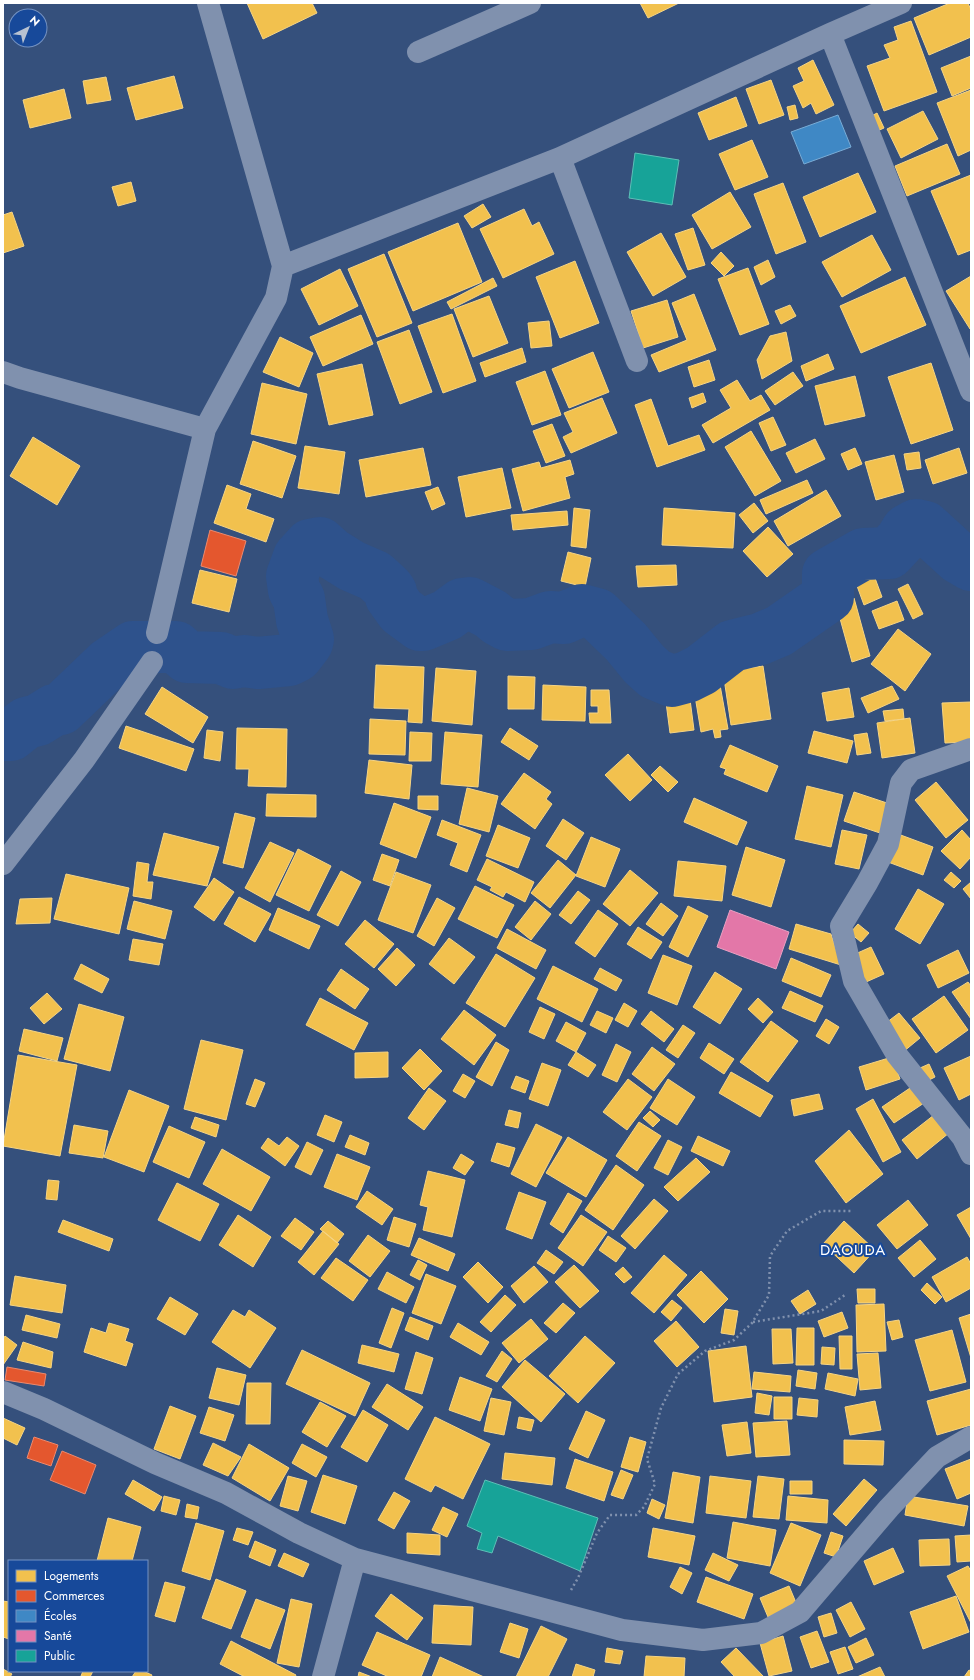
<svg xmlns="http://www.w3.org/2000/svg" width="974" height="1680" viewBox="0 0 974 1680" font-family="Jost,sans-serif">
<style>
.homes{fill:#f2c14e;stroke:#f6d483}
.shops{fill:#e4572e;stroke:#ec896d}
.schools{fill:#3f88c5;stroke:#79acd6}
.health{fill:#e377a8;stroke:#eba0c2}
.public{fill:#17a398;stroke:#5dbfb7}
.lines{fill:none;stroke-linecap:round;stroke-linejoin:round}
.river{stroke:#2e528c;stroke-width:52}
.path{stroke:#8091ae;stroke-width:2.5;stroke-dasharray:2 3;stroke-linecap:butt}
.minor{stroke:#8091ae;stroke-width:22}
.labels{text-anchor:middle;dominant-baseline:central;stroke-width:4;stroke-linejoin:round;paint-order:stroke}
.neighbourhood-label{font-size:15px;letter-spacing:1px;fill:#fff;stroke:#17499a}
</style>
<rect width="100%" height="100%" fill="#35507c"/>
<!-- homes -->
<path class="homes" d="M247,3H312L317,13L263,39Z
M640,3H679L648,18Z
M950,3H968L971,10V37L929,55L914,18Z
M911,21L937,92L884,111L867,66L890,58L884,45L898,40L894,27Z
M971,56V88L952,96L941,68Z
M813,60L834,105L816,114L811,103L803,108L793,86L804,81L798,68Z
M174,76L183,108L136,120L127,88Z
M106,77L111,100L87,104L83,81Z
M771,80L784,115L759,124L746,89Z
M64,89L71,118L30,128L23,100Z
M971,90V150L958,156L937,103Z
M736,97L747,126L709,140L698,113Z
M795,105L798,118L790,120L787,107Z
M923,111L938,139L901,158L887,129Z
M877,113L884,128L873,133L866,119Z
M752,140L768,177L735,190L719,154Z
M947,144L960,174L907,196L895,166Z
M858,173L876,212L820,237L803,197Z
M971,175V250L958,255L931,191Z
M131,182L136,201L118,206L112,187Z
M783,183L806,242L776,254L754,194Z
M730,192L751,227L712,249L692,215Z
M483,204L491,217L472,228L464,216Z
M524,209L532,226L539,222L554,254L503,278L480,229Z
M12,212L24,246L3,253V215Z
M458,223L482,282L413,311L388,252Z
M693,228L705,265L688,270L675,234Z
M661,233L686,277L653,296L627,252Z
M872,235L891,270L842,297L822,262Z
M721,252L734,266L724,276L711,263Z
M384,254L412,323L377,337L348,269Z
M768,260L775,277L761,285L754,267Z
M575,261L599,323L560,338L536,277Z
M748,268L769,324L740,335L718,279Z
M340,269L358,306L319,325L301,289Z
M971,276V328L970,329L946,291Z
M905,277L926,325L861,353L840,306Z
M493,278L497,286L451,309L447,302Z
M694,294L716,350L659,372L651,355L687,340L672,303Z
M489,296L508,343L473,357L454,309Z
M667,300L678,337L643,348L631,311Z
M790,305L796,316L781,324L775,311Z
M452,314L476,381L443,393L418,326Z
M361,315L373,344L323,366L310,337Z
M549,321L552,346L531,348L528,323Z
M409,330L432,392L400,404L377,342Z
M786,332L792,361L762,379L757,360L770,336Z
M280,337L313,353L299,387L263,372Z
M522,348L526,362L485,377L480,363Z
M593,352L609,392L569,408L552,369Z
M828,354L834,369L806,381L801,366Z
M709,360L715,380L694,387L688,367Z
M931,363L953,430L911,444L888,377Z
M362,364L373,415L329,425L317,374Z
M545,371L561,415L532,425L516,382Z
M793,372L803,386L775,405L765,391Z
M855,376L865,416L825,425L815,386Z
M737,380L750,401L761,395L770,410L713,443L702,425L731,408L720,390Z
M262,383L307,394L296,444L251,434Z
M703,393L706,402L692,408L689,398Z
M602,398L617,433L571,453L563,437L573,432L564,413Z
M651,399L668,446L699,435L705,450L657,467L635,405Z
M773,417L786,445L771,451L759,423Z
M552,424L565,456L546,463L533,431Z
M751,431L781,481L755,496L725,447Z
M33,437L80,466L57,505L10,476Z
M815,439L825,459L796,473L786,453Z
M253,441L296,456L282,498L240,484Z
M305,446L345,452L339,494L298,488Z
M423,448L431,485L366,497L359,460Z
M855,448L862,464L848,470L841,454Z
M959,448L967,473L933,484L925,460Z
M919,452L921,468L907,470L904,454Z
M894,455L904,492L876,500L865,462Z
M570,460L574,474L565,477L570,498L523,511L512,469L539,462L541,468Z
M502,468L511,508L466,517L458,477Z
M807,480L813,493L766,514L760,500Z
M227,485L251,494L246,509L274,519L266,542L214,523Z
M438,487L445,504L432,510L425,492Z
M826,490L841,516L788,546L774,521Z
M754,503L768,521L753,533L739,515Z
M574,508L590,510L586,548L571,546Z
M664,508L735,513L733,548L662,545Z
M567,511L568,525L513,530L511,515Z
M768,527L793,554L767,577L743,551Z
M568,552L591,558L585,587L561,581Z
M676,565L677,585L638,587L636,566Z
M200,570L237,579L229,612L192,603Z
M872,570L882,597L864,605L853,575Z
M908,584L923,614L913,619L898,589Z
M854,598L870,656L852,662L836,604Z
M897,601L904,620L879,629L872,611Z
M898,629L931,654L905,691L871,664Z
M376,665L424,667L422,723L408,722L409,709L374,708Z
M763,666L771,719L731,725L723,672Z
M436,668L476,671L472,725L432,721Z
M718,674L728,729L720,730L721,737L715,738L713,729L701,732L692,678Z
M508,676L535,677L534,709H508Z
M688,684L694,730L670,733L664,687Z
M543,685L586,687L585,721L542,720Z
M892,686L899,699L868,713L861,698Z
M162,687L208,717L193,743L145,714Z
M849,688L854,717L827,721L822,693Z
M591,690H609L611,723H590L589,713H598V706H591Z
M971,702V742L945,743L942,703Z
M903,709L904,719L885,721L883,711Z
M910,718L915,753L882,758L877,723Z
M370,719L406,721L405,755L369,754Z
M126,726L194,749L186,771L119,748Z
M237,728L287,729L286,787L248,786L249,769H236Z
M510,728L538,746L529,760L501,742Z
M207,730L223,732L220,761L204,758Z
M814,731L853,741L847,763L808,753Z
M410,732L432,733L431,761H409Z
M445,732L482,735L478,787L441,784Z
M867,733L871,753L857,755L854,735Z
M730,745L778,766L767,792L724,774L726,769L720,767Z
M628,754L652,780L630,801L605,775Z
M369,760L412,765L409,799L365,793Z
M660,766L678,782L668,792L651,775Z
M524,773L551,792L546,799L552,804L535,829L501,804Z
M936,782L968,820L946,838L915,800Z
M807,786L843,795L831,847L795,839Z
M467,788L498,796L489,832L459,824Z
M854,792L893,805L883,834L844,821Z
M267,794L316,795V817L266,816Z
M418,796H438V810L418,809Z
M694,798L747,822L737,845L684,822Z
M394,803L431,817L416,858L380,844Z
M235,813L255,818L243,868L223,863Z
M563,819L584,833L566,860L546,846Z
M442,820L481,835L467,872L450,865L458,843L437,835Z
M498,825L530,838L518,868L486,856Z
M842,830L867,835L859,869L835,864Z
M962,830L971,840V857L960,869L941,851Z
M164,833L219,847L207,886L153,875Z
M898,834L933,847L923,875L888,862Z
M591,837L620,849L605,887L576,876Z
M270,842L294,853L270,902L245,888Z
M746,847L785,860L771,907L732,895Z
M298,849L331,866L309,911L276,895Z
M382,854L399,860L390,886L373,880Z
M487,859L534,882L525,902L506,892L503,897L490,890L492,887L477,880Z
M558,860L576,875L550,908L531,893Z
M678,861L726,866L722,901L674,896Z
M137,862L149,864L147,882H153L151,899L133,896Z
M630,870L658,893L630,926L603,904Z
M341,871L361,882L338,926L317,915Z
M396,872L431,885L413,933L378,920Z
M951,872L961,881L954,888L944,880Z
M66,874L129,888L119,934L54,919Z
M214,878L234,892L214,921L194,907Z
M971,882V899L963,889Z
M475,886L514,905L497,938L458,919Z
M918,889L944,904L920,944L895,929Z
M578,891L590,900L571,924L559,915Z
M239,897L271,914L255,942L224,924Z
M52,898L50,923L16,924L20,899Z
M437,898L455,908L434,946L417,936Z
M134,901L172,911L165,939L127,929Z
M535,901L551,914L531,940L515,927Z
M661,903L678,916L663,936L646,924Z
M688,906L708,916L688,957L669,947Z
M278,908L320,926L309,949L269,930Z
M598,910L618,924L595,957L575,943Z
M365,920L394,944L374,968L345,944Z
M796,924L831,934L841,965L789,949Z
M858,924L869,933L861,942L850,933Z
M638,927L662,942L651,959L627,944Z
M507,929L546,950L536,969L497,948Z
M449,938L475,957L454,984L429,964Z
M133,939L163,944L159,965L129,960Z
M871,947L884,974L866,982L853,955Z
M397,948L415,965L396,986L378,969Z
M958,950L969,973L938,988L927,965Z
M496,954L535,978L505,1027L466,1003Z
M663,955L692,966L677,1005L648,993Z
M791,958L831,975L821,997L782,981Z
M81,964L109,979L102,993L74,979Z
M553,966L598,989L582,1022L537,999Z
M600,968L622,980L616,991L594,979Z
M341,969L369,989L355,1009L327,990Z
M715,972L742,989L720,1024L693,1007Z
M968,982L971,986V1019L952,992Z
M790,991L823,1006L815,1022L782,1008Z
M47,993L62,1009L44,1024L30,1008Z
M944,996L968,1030L936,1053L912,1019Z
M320,998L368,1023L354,1050L306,1025Z
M758,998L773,1012L763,1023L748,1009Z
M624,1003L637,1011L628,1027L615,1020Z
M79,1004L124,1017L110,1071L64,1059Z
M540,1007L555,1014L544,1039L529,1032Z
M464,1010L496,1035L474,1065L441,1039Z
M597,1011L613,1018L606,1033L590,1025Z
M651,1011L674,1029L664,1042L641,1024Z
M899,1013L920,1038L903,1052L882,1026Z
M826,1019L839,1027L829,1044L816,1036Z
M771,1021L798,1041L768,1082L740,1062Z
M566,1022L586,1033L576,1052L556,1041Z
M683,1025L695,1033L678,1058L666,1050Z
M24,1029L63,1038L57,1061L19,1051Z
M201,1040L243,1050L226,1120L184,1109Z
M496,1042L509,1050L492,1086L476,1077Z
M709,1043L734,1059L724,1074L700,1058Z
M616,1044L631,1052L617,1082L602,1075Z
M652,1047L675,1064L654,1091L632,1074Z
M420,1049L442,1071L424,1090L402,1068Z
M388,1052V1077L355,1078V1053Z
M576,1052L596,1065L588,1077L568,1065Z
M18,1055L77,1065L60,1156L3,1146Z
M971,1056V1094L959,1100L944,1068Z
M892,1057L900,1079L866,1090L859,1067Z
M542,1063L561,1070L548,1106L529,1099Z
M929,1064L935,1077L927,1081L920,1068Z
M731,1072L773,1096L760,1117L719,1093Z
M463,1074L475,1081L465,1098L453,1091Z
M516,1076L529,1081L525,1093L511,1088Z
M255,1079L265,1083L255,1107L246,1104Z
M628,1079L652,1097L627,1130L603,1112Z
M668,1079L695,1097L677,1125L650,1108Z
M913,1086L924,1103L894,1123L882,1107Z
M429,1088L446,1101L424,1130L408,1118Z
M129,1090L169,1106L144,1172L104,1157Z
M819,1094L823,1109L794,1116L791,1100Z
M873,1099L901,1152L883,1162L856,1109Z
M509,1110L521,1113L518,1128L505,1125Z
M650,1111L660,1120L653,1127L643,1118Z
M325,1115L342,1122L334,1142L317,1135Z
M934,1115L949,1133L917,1159L902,1140Z
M195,1117L219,1125L216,1137L191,1128Z
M639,1122L661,1136L637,1171L616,1156Z
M536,1124L562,1137L536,1187L511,1174Z
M74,1125L108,1131L103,1158L69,1153Z
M169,1126L205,1142L189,1178L153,1162Z
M849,1130L883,1174L846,1203L815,1161Z
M350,1135L369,1143L365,1155L345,1147Z
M698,1136L730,1151L723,1166L691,1151Z
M287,1137L299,1146L285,1166L261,1148L268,1138L279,1146Z
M568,1137L607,1160L586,1197L546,1173Z
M668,1140L682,1147L668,1175L654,1168Z
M307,1142L323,1150L311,1175L295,1167Z
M497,1143L515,1148L509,1167L491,1161Z
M222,1149L270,1177L251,1211L203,1184Z
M337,1154L370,1167L357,1200L324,1187Z
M461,1154L474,1162L465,1175L453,1168Z
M696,1158L710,1172L678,1201L664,1187Z
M616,1165L644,1185L613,1230L585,1210Z
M428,1171L465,1180L452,1237L423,1230L428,1207L420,1205Z
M48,1180L59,1181L57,1200L46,1199Z
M177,1183L219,1204L200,1241L158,1220Z
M367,1191L393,1209L382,1225L356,1207Z
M519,1192L546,1202L532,1239L506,1229Z
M568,1193L582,1201L563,1233L550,1224Z
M654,1199L668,1211L635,1249L621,1236Z
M908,1200L928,1225L897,1249L877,1225Z
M971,1207V1239L957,1215Z
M238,1215L271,1237L253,1267L219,1245Z
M581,1215L607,1232L583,1266L558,1248Z
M394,1217L416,1224L409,1247L387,1240Z
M295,1218L314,1232L301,1250L281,1236Z
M63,1220L113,1239L109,1251L58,1232Z
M328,1221L344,1234L337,1243L320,1229Z
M844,1221L875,1250L854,1273L823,1244Z
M323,1231L339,1244L314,1275L298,1262Z
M368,1235L390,1251L370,1277L349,1261Z
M608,1236L626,1248L616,1262L599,1250Z
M419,1238L455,1254L448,1271L411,1255Z
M920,1240L936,1259L914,1277L898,1258Z
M546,1250L563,1262L554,1274L537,1263Z
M664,1255L687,1275L654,1313L631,1293Z
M967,1257L971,1264V1288L946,1302L932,1277Z
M336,1258L368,1280L353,1301L321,1278Z
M418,1260L427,1265L420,1280L410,1275Z
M478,1262L503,1287L488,1303L463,1277Z
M574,1265L599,1291L580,1308L555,1282Z
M534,1266L548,1282L524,1303L511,1286Z
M623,1267L632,1277L624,1283L615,1274Z
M701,1271L728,1299L704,1323L677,1295Z
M387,1272L414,1287L406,1303L378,1289Z
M426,1274L456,1286L441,1324L412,1313Z
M15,1276L66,1285L62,1313L10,1305Z
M927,1283L942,1297L935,1304L921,1290Z
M857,1289H875V1303H858Z
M808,1290L816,1304L800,1314L791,1301Z
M505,1295L516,1305L491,1332L480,1322Z
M170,1297L198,1314L185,1335L157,1319Z
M672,1300L682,1308L671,1321L661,1312Z
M563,1303L575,1313L556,1333L544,1323Z
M884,1304L886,1351L857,1352L856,1305Z
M392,1308L404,1313L391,1348L379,1343Z
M725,1309L738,1311L734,1335L721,1333Z
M233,1310L245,1317L249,1310L276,1328L250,1368L212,1342Z
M842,1312L848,1328L824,1337L818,1321Z
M971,1314V1358L959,1318Z
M26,1315L60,1324L57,1338L22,1330Z
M410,1317L433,1326L428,1340L405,1330Z
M531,1319L548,1339L519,1363L502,1343Z
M899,1320L903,1337L892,1340L887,1322Z
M676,1321L699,1347L677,1367L654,1341Z
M109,1323L129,1329L125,1341L133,1344L126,1366L84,1352L91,1328L106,1333Z
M458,1323L489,1342L481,1355L450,1337Z
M797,1328H814V1365H796Z
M772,1329H791L793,1363L773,1364Z
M952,1330L966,1382L930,1391L915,1340Z
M5,1336L17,1345L3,1365V1339Z
M585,1336L615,1363L578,1403L549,1376Z
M839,1336H852V1369H840Z
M23,1342L53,1352L51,1368L17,1360Z
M362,1345L399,1354L394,1372L358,1363Z
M746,1346L752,1397L714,1402L708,1351Z
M822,1347L835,1348L834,1365L821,1364Z
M302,1350L370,1383L355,1416L286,1384Z
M502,1351L512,1359L497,1382L486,1376Z
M416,1352L433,1358L422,1394L405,1389Z
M878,1353L881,1388L860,1390L857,1354Z
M525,1360L565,1394L541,1422L502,1387Z
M217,1368L246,1375L239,1405L209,1398Z
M798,1370L817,1373L815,1389L796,1386Z
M754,1372L791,1376L790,1392L752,1389Z
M828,1373L858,1379L855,1396L825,1389Z
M460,1377L492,1389L480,1421L449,1410Z
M247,1383H271L270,1424H246Z
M387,1384L423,1407L408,1430L372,1407Z
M971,1389V1425L937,1435L927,1401Z
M757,1393L772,1396L769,1415L755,1413Z
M774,1397H792V1419H774Z
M491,1398L511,1402L504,1435L484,1431Z
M799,1398L818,1400L817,1417L797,1415Z
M875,1401L881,1430L850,1435L845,1407Z
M320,1402L346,1416L327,1447L302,1432Z
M170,1406L196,1416L180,1459L154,1449Z
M209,1407L234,1415L225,1441L200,1433Z
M363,1410L388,1425L367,1462L341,1447Z
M586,1411L605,1420L588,1458L569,1449Z
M435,1417L490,1444L463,1499L435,1485L431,1492L405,1479Z
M519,1417L534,1420L531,1431L517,1428Z
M3,1418L25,1428L17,1445L3,1438Z
M787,1421L790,1455L756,1457L753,1423Z
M747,1422L751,1453L727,1456L722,1425Z
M630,1437L646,1442L638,1472L621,1467Z
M844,1440L884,1441L883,1465L844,1464Z
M213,1443L241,1457L228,1476L203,1465Z
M249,1444L289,1468L270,1501L232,1478Z
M302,1444L327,1457L316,1477L292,1463Z
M505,1453L555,1458L552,1485L502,1479Z
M575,1459L613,1472L604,1501L566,1488Z
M971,1459V1493L957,1499L945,1469Z
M621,1470L633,1475L623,1499L611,1495Z
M673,1472L700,1477L693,1523L665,1518Z
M323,1475L357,1486L345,1524L311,1512Z
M288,1476L307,1481L298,1511L280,1506Z
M710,1476L751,1481L746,1518L706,1513Z
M758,1476L784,1479L779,1519L753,1517Z
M864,1479L877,1490L846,1526L833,1514Z
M133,1480L162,1497L154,1511L125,1494Z
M790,1481H812V1494H790Z
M394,1492L410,1501L394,1529L378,1520Z
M164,1496L180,1500L176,1515L161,1511Z
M788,1496L828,1500L827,1523L786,1520Z
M908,1496L968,1506L964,1526L905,1515Z
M652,1499L665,1505L659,1519L647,1513Z
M187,1504L199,1507L197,1519L185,1517Z
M443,1507L458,1514L447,1537L432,1530Z
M108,1518L141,1527L132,1561H97Z
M733,1522L776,1530L770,1566L727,1558Z
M196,1523L224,1531L210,1580L182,1571Z
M791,1523L821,1535L800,1586L770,1573Z
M237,1528L253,1532L248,1545L233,1540Z
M653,1528L695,1536L689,1565L648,1557Z
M831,1532L843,1536L836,1557L824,1553Z
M407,1533L440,1535V1555L407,1553Z
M971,1535V1561L957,1562L955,1536Z
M949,1539L950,1565L920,1566L919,1540Z
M255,1541L276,1550L270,1566L249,1557Z
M893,1548L904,1572L874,1585L864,1561Z
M284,1553L309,1564L303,1577L278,1566Z
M713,1553L738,1565L729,1581L705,1570Z
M968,1566L971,1571V1623L947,1576Z
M680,1567L692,1573L682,1594L670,1587Z
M706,1577L753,1594L744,1619L697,1602Z
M216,1579L246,1591L231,1629L202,1618Z
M165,1582L185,1587L175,1622L155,1616Z
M789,1586L797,1605L768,1617L760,1598Z
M391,1594L423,1618L407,1640L375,1616Z
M956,1596L969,1632L923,1649L910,1612Z
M256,1599L285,1610L270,1649L241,1637Z
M291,1599L312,1604L299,1667L277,1663Z
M3,1601L9,1602V1639L3,1637Z
M851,1602L865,1629L850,1637L836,1610Z
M434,1605L473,1607L471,1645L432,1643Z
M831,1613L837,1633L824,1637L818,1617Z
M510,1623L528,1629L519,1658L500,1652Z
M541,1626L567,1639L548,1677H516Z
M817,1631L829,1662L811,1668L800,1637Z
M377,1632L430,1655L421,1677H389L362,1665Z
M783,1636L792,1671L769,1676L760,1643Z
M866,1638L874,1655L856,1663L848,1647Z
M231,1641L296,1675L295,1677H245L220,1664Z
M845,1647L853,1669L838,1674L830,1652Z
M607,1648L623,1651L620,1664L605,1662Z
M736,1648L764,1677H735L721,1662Z
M646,1656L685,1658L684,1677H644Z
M440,1657L484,1677H432Z
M576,1664L595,1670L593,1677H572Z
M880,1667L885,1677H857Z
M3,1669L12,1674L10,1677H3Z
M969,1670L971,1671V1677H964Z
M83,1671H93L90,1677L81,1676Z
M136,1671H143L152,1675L151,1677H132Z
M359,1672L372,1677H358Z"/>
<!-- shops -->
<path class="shops" d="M210,530L246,541L236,576L201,566Z
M7,1367L46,1374L44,1386L5,1380Z
M34,1437L58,1445L51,1466L27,1458Z
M62,1451L96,1465L85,1494L50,1480Z"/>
<!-- schools -->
<path class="schools" d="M838,115L851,147L804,164L791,132Z"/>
<!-- health -->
<path class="health" d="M730,910L789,932L776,969L717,947Z"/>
<!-- public -->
<path class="public" d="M635,153L679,160L672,205L629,198Z
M485,1480L598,1518L580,1571L498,1536L492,1553L477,1549L482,1533L467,1526Z"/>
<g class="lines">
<!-- river -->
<path class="river" d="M3,735H11L26,723L38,720L54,710L61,709L108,664L133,647H176L187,657L221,658L233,663L244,661L258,663L289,660L297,656L307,643L308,639L302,620L299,599L294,590L292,576L299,557L310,545L320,543L331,553L352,566L375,576L388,588L391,592V597L401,611L420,625H423L447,615L462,604L470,603L491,614L498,620L507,625L531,624L550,617L564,618L582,610L597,614L626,642L644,664L655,674L672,681L687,677L701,670L732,646L760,639L779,631L828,597V574L863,554L889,553L901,540L907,530L916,525L925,527L959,558L971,565"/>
<!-- path -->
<path class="path" d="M753,1322L821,1311L845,1295
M571,1590L578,1578L597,1533L610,1515H636L644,1507L655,1484L647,1459L661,1408L678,1374L705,1351L734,1340L752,1323L769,1295L770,1256L787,1231L821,1211H851"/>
<!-- minor -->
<path class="minor" d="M830,34L971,391
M418,52L530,3
M560,158L637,361
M283,266L560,158L830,34L901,3
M3,372L20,378L205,429
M157,633L205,429L276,298L283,266L208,3
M971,749L911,770L901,783L888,844L867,883L841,926L854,981L897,1055L963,1138L971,1154
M3,864L84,760L152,662
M3,1392L44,1409L155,1463L226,1493L299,1533L355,1559L622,1630L703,1640L761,1633L800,1612L889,1508L937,1457L971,1437
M323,1677L355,1559"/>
</g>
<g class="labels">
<!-- neighbourhood labels -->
<g class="neighbourhood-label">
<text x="853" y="1250">DAOUDA</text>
</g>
</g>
<!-- border -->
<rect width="974" height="1680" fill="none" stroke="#ffffff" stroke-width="8"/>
<!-- legend -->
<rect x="8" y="1560" width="140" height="112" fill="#17499a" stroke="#7492c2"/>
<rect x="16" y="1570" width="20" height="12" fill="#f2c14e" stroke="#7492c2"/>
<text x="44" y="1580" font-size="12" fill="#ffffff">Logements</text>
<rect x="16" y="1590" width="20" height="12" fill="#e4572e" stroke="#7492c2"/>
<text x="44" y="1600" font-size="12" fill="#ffffff">Commerces</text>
<rect x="16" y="1610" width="20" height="12" fill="#3f88c5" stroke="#7492c2"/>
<text x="44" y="1620" font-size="12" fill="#ffffff">Écoles</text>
<rect x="16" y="1630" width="20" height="12" fill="#e377a8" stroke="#7492c2"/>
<text x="44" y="1640" font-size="12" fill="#ffffff">Santé</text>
<rect x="16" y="1650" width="20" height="12" fill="#17a398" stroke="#7492c2"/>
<text x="44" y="1660" font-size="12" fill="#ffffff">Public</text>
<!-- north arrow -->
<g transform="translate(28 28) rotate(43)"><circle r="19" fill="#17499a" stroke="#7492c2"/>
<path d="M0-3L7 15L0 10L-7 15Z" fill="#b8c2d1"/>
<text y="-6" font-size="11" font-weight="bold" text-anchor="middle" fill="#ffffff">N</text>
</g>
</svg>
